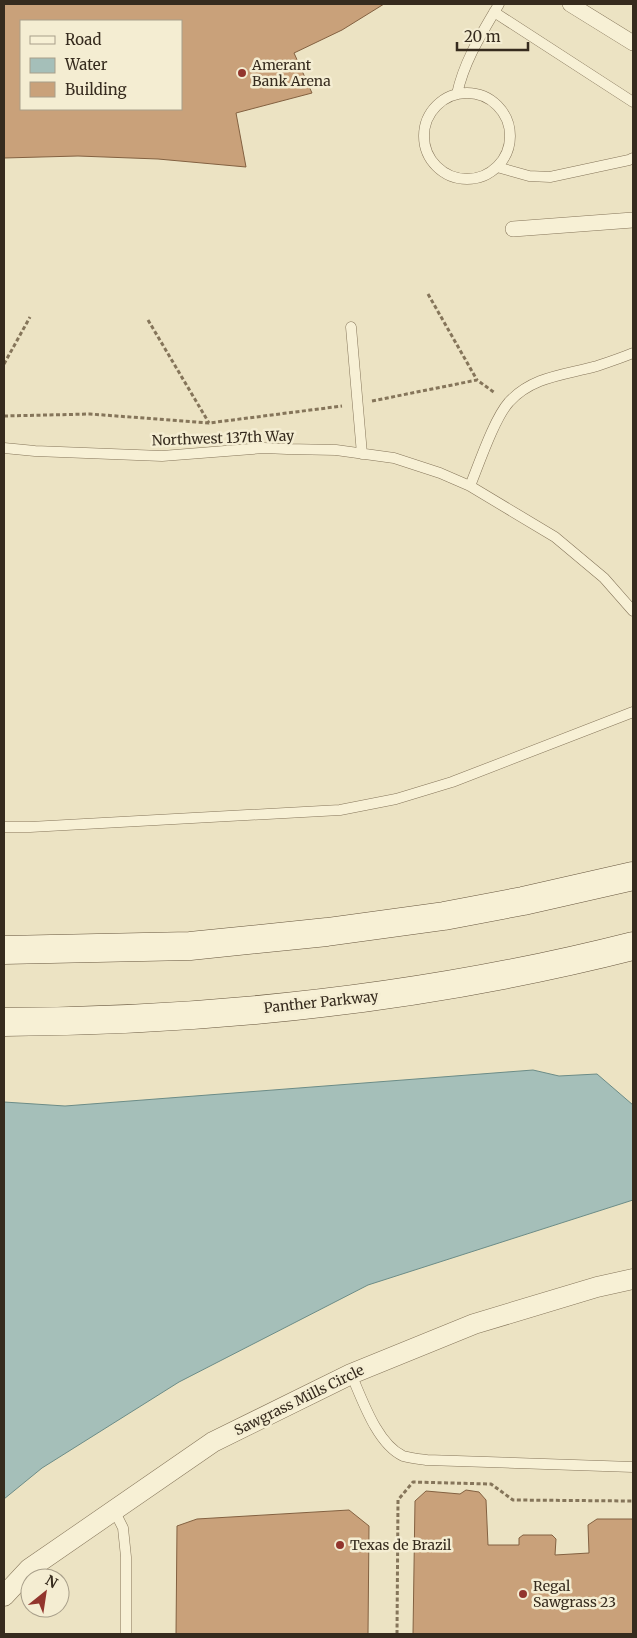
<svg xmlns="http://www.w3.org/2000/svg" width="637" height="1638" viewBox="0 0 637 1638" font-family="Merriweather,serif">
<style>
.water{fill:#a5bfb9;stroke:#6c8c87}
.building{fill:#c9a17a;stroke:#836141;fill-rule:evenodd}
.lines{fill:none;stroke-linecap:round;stroke-linejoin:round}
.service-casing{stroke:#85755a;stroke-width:11}
.pedestrian-casing{stroke:#85755a;stroke-width:16}
.minor-casing{stroke:#85755a;stroke-width:21}
.secondary-casing{stroke:#67563e;stroke-width:29}
.path{stroke:#85755a;stroke-width:3;stroke-dasharray:4 2.5;stroke-linecap:butt}
.service{stroke:#f7f0d5;stroke-width:10}
.pedestrian{stroke:#f7f0d5;stroke-width:15}
.minor{stroke:#f7f0d5;stroke-width:20}
.secondary{stroke:#f7f0d5;stroke-width:28}
.poi-dot{fill:#92352d;stroke:#f4edd2;stroke-width:2}
.labels{text-anchor:middle;dominant-baseline:central;stroke-width:5;stroke-linejoin:round;paint-order:stroke}
.poi-label{font-size:14px;fill:#362b1e;stroke:#f4edd2;text-anchor:start}
.street-label{font-size:14px;fill:#362b1e;stroke:#f4edd2}
</style>
<rect width="100%" height="100%" fill="#ece3c3"/>
<!-- water -->
<path class="water" d="M533,1070L559,1076L597,1074L633,1105V1200L368,1285L179,1382L42,1468L4,1499V1102L65,1106Z"/>
<!-- building -->
<path class="building" d="M4,4H384L342,30L294,53L312,93L236,113L246,167L158,159L78,156L4,158ZM21,21H181V109H21Z
M466,1490L479,1492L486,1500L488,1545H519V1538L523,1535H552L556,1539L555,1555L589,1553L588,1525L597,1519H633V1634H413L415,1501L426,1491L460,1494Z
M349,1510L369,1526L368,1634H176L177,1526L197,1519Z"/>
<g class="lines">
<defs>
<path id="service" d="M494,12L633,102
M424 136a43 43 0 1 1 86 0a43 43 0 1 1-86 0Z
M457,94C464,61 482,33 499,4
M497,167L529,176L550,177L629,160L633,158
M351,327L362,454
M4,448L35,451L162,456L264,448L287,449L336,450L394,458L440,473L470,486L555,537L604,578L633,611
M470,486C479,464 494,419 509,402C533,376 565,375 597,366C609,362 621,358 633,353
M4,827H30L340,810L396,799L452,782L633,712
M351,1374C362,1399 377,1444 403,1456C410,1458 419,1459 427,1460L633,1467
M114,1510L123,1528L126,1557V1634"/>
<path id="pedestrian" d="M570,4L633,43
M513,229L633,220"/>
<path id="minor" d="M4,1596L29,1569L213,1442L351,1374L474,1324L597,1287L633,1279"/>
<path id="secondary" d="M4,950L190,946L327,932L444,916L523,901L633,876
M4,1022C216,1021 428,998 633,946"/>
</defs>
<!-- service casing -->
<use href="#service" class="service-casing"/>
<!-- pedestrian casing -->
<use href="#pedestrian" class="pedestrian-casing"/>
<!-- minor casing -->
<use href="#minor" class="minor-casing"/>
<!-- secondary casing -->
<use href="#secondary" class="secondary-casing"/>
<!-- path -->
<path class="path" d="M428,294L477,380
M148,320L209,423
M4,364L30,317
M372,401L477,380L495,393
M4,416L90,414L209,423L342,406
M397,1634L398,1500L413,1482L491,1484L513,1500L633,1501"/>
<!-- service -->
<use href="#service" class="service"/>
<!-- pedestrian -->
<use href="#pedestrian" class="pedestrian"/>
<!-- minor -->
<use href="#minor" class="minor"/>
<!-- secondary -->
<use href="#secondary" class="secondary"/>
</g>
<!-- markers -->
<g class="poi-dot">
<circle cx="242" cy="73" r="5"/>
<circle cx="340" cy="1545" r="5"/>
<circle cx="523" cy="1594" r="5"/>
</g>
<g class="labels">
<!-- poi labels -->
<g class="poi-label">
<text x="252" y="65">Amerant<tspan x="252" dy="16">Bank Arena</tspan></text>
<text x="350" y="1545">Texas de Brazil</text>
<text x="533" y="1586">Regal<tspan x="533" dy="16">Sawgrass 23</tspan></text>
</g>
<!-- street labels -->
<g class="street-label">
<text transform="translate(223 438) rotate(-2)">Northwest 137th Way</text>
<text transform="translate(321 1002) rotate(-6)">Panther Parkway</text>
<text transform="translate(299 1400) rotate(-26)">Sawgrass Mills Circle</text>
</g>
</g>
<!-- border -->
<rect width="637" height="1638" fill="none" stroke="#362b1e" stroke-width="10"/>
<!-- legend -->
<rect x="20" y="20" width="162" height="90" fill="#f4edd2" stroke="#a89f8a"/>
<rect x="30" y="36" width="25" height="8" fill="#f7f0d5" stroke="#a89f8a"/>
<text x="65" y="45" font-size="15" fill="#362b1e">Road</text>
<rect x="30" y="58" width="25" height="15" fill="#a5bfb9" stroke="#a89f8a"/>
<text x="65" y="70" font-size="15" fill="#362b1e">Water</text>
<rect x="30" y="82" width="25" height="15" fill="#c9a17a" stroke="#a89f8a"/>
<text x="65" y="95" font-size="15" fill="#362b1e">Building</text>
<!-- north arrow -->
<g transform="translate(45 1593) rotate(30)"><circle r="24" fill="#f4edd2" stroke="#a89f8a"/>
<path d="M0-4L9 19L0 12L-9 19Z" fill="#92352d"/>
<text y="-8" font-size="14" font-weight="bold" text-anchor="middle" fill="#362b1e">N</text>
</g>
<!-- scale -->
<path d="M457 42v8h71v-8" fill="none" stroke="#362b1e" stroke-width="2.5"/>
<text x="464" y="42" font-size="15" fill="#362b1e" stroke="#f4edd2" stroke-width="4" paint-order="stroke">20 m</text>
</svg>
